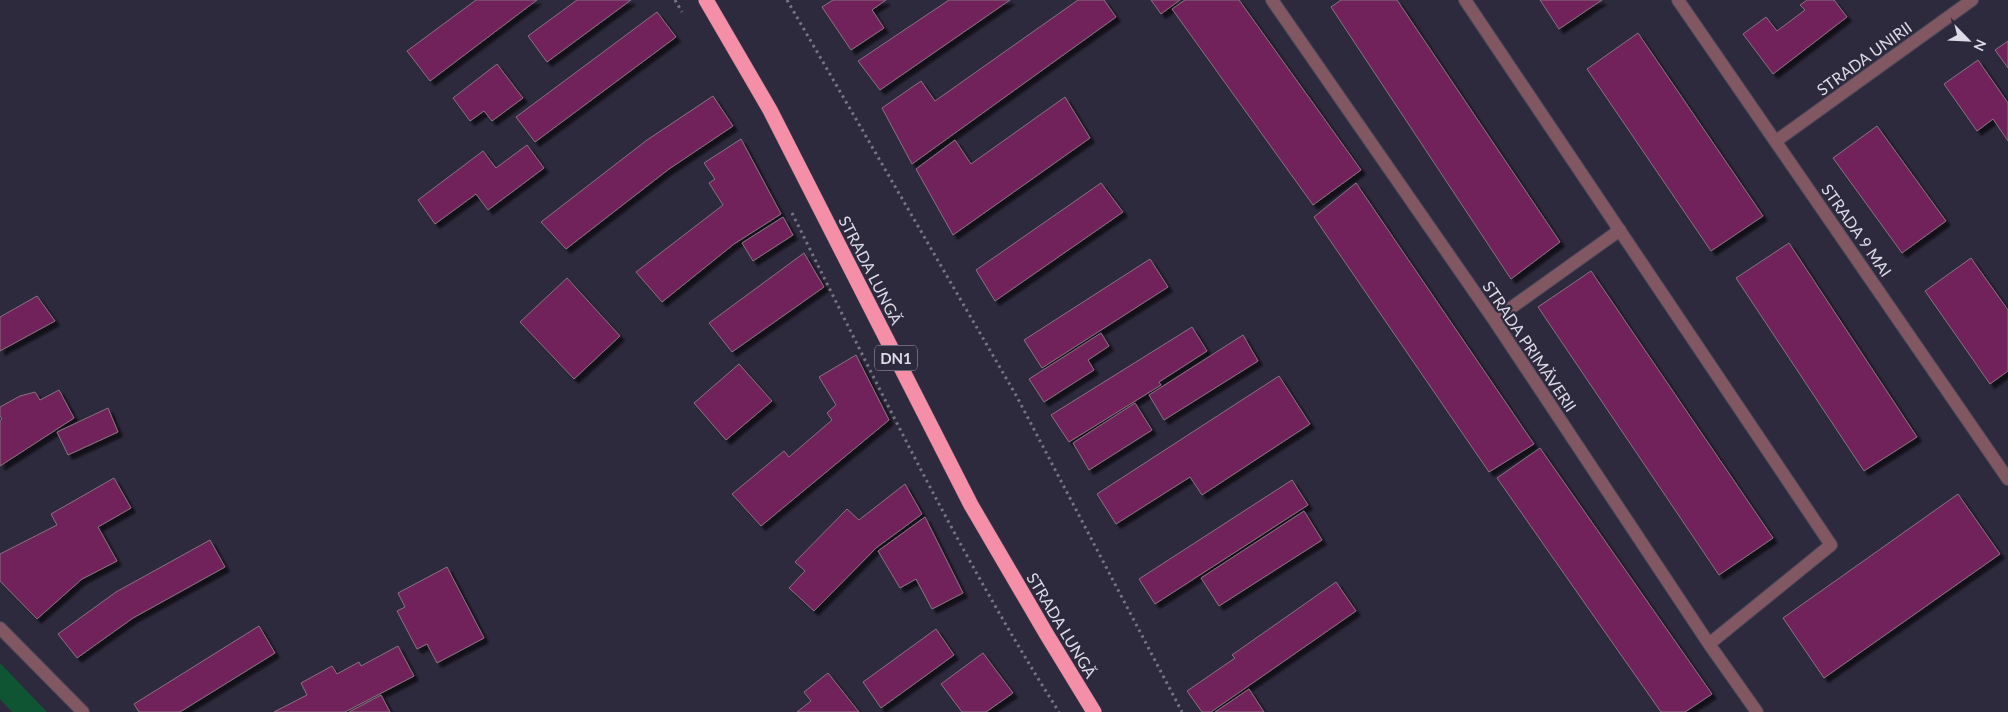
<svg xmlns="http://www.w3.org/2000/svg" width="2008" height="712" viewBox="0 0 2008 712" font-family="Lato,sans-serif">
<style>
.green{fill:#0f5433}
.building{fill:#71245a;stroke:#88717f;filter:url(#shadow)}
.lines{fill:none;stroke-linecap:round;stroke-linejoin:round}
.street-casing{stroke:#494658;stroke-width:14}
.highway-casing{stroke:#494658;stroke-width:16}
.path{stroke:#777484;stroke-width:3;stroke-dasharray:2.5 4;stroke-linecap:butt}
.street{stroke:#815761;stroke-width:12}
.highway{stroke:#f58ea7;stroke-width:15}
.labels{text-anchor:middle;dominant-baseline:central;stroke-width:4.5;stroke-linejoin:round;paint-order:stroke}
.shield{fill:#2d2a3d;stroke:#a8a6b5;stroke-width:1}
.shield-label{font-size:15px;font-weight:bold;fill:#dddbe8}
.street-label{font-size:16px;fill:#dddbe8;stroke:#2d2a3d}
</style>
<defs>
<filter id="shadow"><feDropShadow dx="4.5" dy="4.5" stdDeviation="1" flood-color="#0009"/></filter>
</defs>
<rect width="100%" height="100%" fill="#2d2a3d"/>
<!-- green -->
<path class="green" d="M0,663L47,712H12L0,699Z"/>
<!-- building -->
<path class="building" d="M476,0H537L430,81L407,51Z
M577,0H631L547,62L528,36Z
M833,0H886L872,10L884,28L851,50L822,7Z
M949,0H1010L880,90L858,61Z
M1078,0H1104L1116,17L912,164L882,108L921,81L935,101Z
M1151,0H1180L1161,14Z
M1185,0H1239L1361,170L1313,205L1172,9Z
M1341,0H1397L1560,242L1511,279L1331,7Z
M1540,0H1602L1559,29Z
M1807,0H1834L1847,17L1773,74L1743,34L1766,17L1777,31L1805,10L1800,5Z
M657,12L676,37L535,142L516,117Z
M1638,33L1763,216L1711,251L1587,69Z
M2008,41V68L1995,50Z
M1978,60L2008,103V141L1993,119L1977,131L1944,84Z
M497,64L523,98L492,121L484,111L470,121L453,98Z
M713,96L733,126L669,169L566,249L541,222L647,140Z
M1065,97L1090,138L953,235L916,169L955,140L971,164Z
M1877,126L1946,221L1902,253L1833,158Z
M741,139L781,214L734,244L662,302L636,272L723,205L709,183L715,179L704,163Z
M527,145L544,168L488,210L476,194L435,224L418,200L483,151L496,168Z
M1101,183L1123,212L995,301L976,270Z
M1356,183L1534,444L1489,472L1314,217Z
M783,217L793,235L753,261L742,243Z
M1789,243L1917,437L1864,471L1736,278Z
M804,253L824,287L732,352L709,323Z
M1971,258L2008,310V371L1990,384L1925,291Z
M1150,259L1168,287L1042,368L1024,340Z
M1591,271L1773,538L1719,575L1538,307Z
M567,278L620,336L574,379L520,322Z
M37,296L55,321L0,351V317Z
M1192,327L1207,351L1159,382L1161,385L1069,442L1051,415Z
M1101,333L1109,346L1088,360L1094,370L1044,402L1029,379Z
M1243,335L1258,361L1164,420L1149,395Z
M856,355L889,420L761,526L732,494L784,451L789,457L832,420L827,413L836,405L819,377Z
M739,364L772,401L726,440L694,403Z
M1279,376L1310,424L1202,495L1190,477L1116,524L1097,494Z
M59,390L74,418L0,466V421L2,419L0,416V407L20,396L35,392L40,400Z
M1135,403L1152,430L1089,470L1073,443Z
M108,408L118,432L68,455L57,432Z
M1540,448L1712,694L1685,712H1661L1497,478Z
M114,478L131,508L98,527L117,561L82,579L37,619L0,581V554L57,525L51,514Z
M1292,480L1308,505L1155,604L1139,579Z
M905,484L922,514L876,548L814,611L789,588L805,571L795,562L847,509L859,520Z
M1958,494L2000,554L1824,678L1783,618Z
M1304,511L1322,540L1219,606L1201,578Z
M925,517L963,593L932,609L916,579L900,588L878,551Z
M210,540L225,567L133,618L77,658L58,634L116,592Z
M447,567L484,638L437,663L427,644L417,649L397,611L405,607L398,593Z
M1336,582L1356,611L1211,712H1202L1187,691L1235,658L1232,655Z
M259,626L275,653L180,712H139L134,704Z
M936,629L954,655L881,708L863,682Z
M398,646L414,676L345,712H274L307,695L301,683L332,666L337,674L359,662L361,666Z
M983,653L1013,693L986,712H962L941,684Z
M828,673L859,712H797L811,701L804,692Z
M1249,689L1264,712H1215Z
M381,695L390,712H349Z"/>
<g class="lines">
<defs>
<path id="street" d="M1272,0L1494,320L1709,644L1757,712
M1465,0L1831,545L1709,644
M1678,0L2008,479
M1776,141L1972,0
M1494,320L1620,230
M0,628L83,712"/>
<path id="highway" d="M706,0L770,110L971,505L1047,635L1094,712"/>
</defs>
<!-- street casing -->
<use href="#street" class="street-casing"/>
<!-- highway casing -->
<use href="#highway" class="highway-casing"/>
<!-- path -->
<path class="path" d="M675,0L682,12
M787,0L1017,397L1182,712
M792,213C876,382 958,553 1059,712"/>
<!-- street -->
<use href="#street" class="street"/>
<!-- highway -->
<use href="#highway" class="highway"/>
</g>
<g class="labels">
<!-- shield labels -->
<rect class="shield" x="875" y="345.5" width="42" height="25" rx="4"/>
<g class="shield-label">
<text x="896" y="358">DN1</text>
</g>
<!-- street labels -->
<g class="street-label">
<text transform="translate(1864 58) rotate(-36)">STRADA UNIRII</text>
<text transform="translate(1857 230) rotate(55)">STRADA 9 MAI</text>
<text transform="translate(871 270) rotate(63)">STRADA LUNGĂ</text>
<text transform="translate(1530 346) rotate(56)">STRADA PRIMĂVERII</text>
<text transform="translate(1062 625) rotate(59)">STRADA LUNGĂ</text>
</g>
</g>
<!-- north arrow -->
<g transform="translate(1968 40) rotate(114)" stroke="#2d2a3d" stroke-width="4" paint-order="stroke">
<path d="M0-4L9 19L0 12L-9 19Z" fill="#dddbe8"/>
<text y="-8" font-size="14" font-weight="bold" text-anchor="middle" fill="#dddbe8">N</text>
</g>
</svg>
